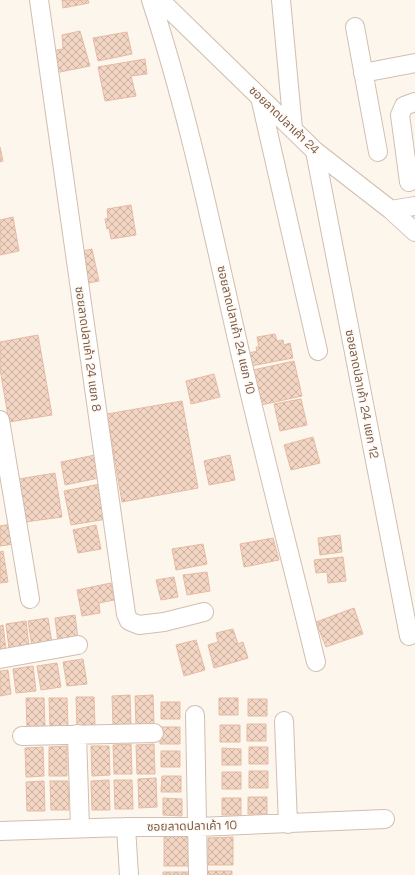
<svg xmlns="http://www.w3.org/2000/svg" width="415" height="875" viewBox="0 0 415 875" font-family="'Space Grotesk','Noto Sans Thai',sans-serif">
<style>
.building{fill:url(#building-cross-hatch);stroke:#e6bba3}
.lines{fill:none;stroke-linecap:round;stroke-linejoin:round}
.minor-casing{stroke:#d1beb0;stroke-width:20}
.minor{stroke:#fff;stroke-width:18}
.labels{text-anchor:middle;dominant-baseline:central;stroke-width:3;stroke-linejoin:round;paint-order:stroke}
.street-label{font-size:12px;fill:#7a5c4d;stroke:#fffaf3}
</style>
<defs>
<pattern id="building-cross-hatch" width="8" height="8" patternUnits="userSpaceOnUse"><rect width="8" height="8" fill="#f3d5c3"/><path d="M0 0l8 8M0 8l8-8" fill="none" stroke="#cab0a1"/></pattern>
</defs>
<rect width="100%" height="100%" fill="#fdf6ec"/>
<!-- building -->
<path class="building" d="M62,0H88L89,3L63,8Z
M80,31L90,66L55,73L51,51L63,49L62,35Z
M127,32L132,54L98,61L93,38Z
M145,59L147,74L131,76L136,96L105,101L98,67Z
M0,147L3,161L0,162Z
M131,205L136,235L111,239L109,228L107,229L105,219L108,218L107,209Z
M13,217L19,251L0,255V220Z
M92,249L99,281L83,284L77,252Z
M275,334L277,341L283,340L284,345L290,343L293,358L251,366L249,353L257,351L256,347H259L257,337Z
M38,335L52,415L9,422L0,369V342Z
M294,361L302,396L261,405L253,370Z
M214,374L220,397L191,404L186,381Z
M301,399L307,425L280,431L274,404Z
M182,401L198,488L122,502L107,414Z
M313,437L320,463L291,470L284,445Z
M95,455L99,478L65,485L61,462Z
M230,455L235,480L209,485L204,461Z
M55,473L62,517L25,522L19,479Z
M100,484L107,519L71,525L64,491Z
M11,524L14,544L0,546V526Z
M96,525L101,549L78,553L73,530Z
M340,535L342,552L320,555L318,538Z
M273,538L279,560L244,567L240,544Z
M203,544L207,564L176,570L172,549Z
M3,551L8,582L0,583V552Z
M343,557L346,581L328,583L327,572L316,573L314,560Z
M207,572L210,591L187,595L183,575Z
M174,577L178,597L161,600L156,580Z
M111,583L114,600L99,603L100,613L82,616L77,590Z
M354,608L363,634L326,647L316,622Z
M75,615L78,639L58,642L55,618Z
M48,618L52,643L32,646L28,621Z
M26,621L29,646L9,649L6,624Z
M3,625L6,650H0V626Z
M233,629L238,644L243,642L248,658L214,668L208,645L218,642L216,633Z
M196,640L205,670L184,676L176,645Z
M83,659L87,684L67,686L63,662Z
M57,663L61,687L41,690L37,666Z
M33,666L36,691L16,693L13,669Z
M8,670L11,694L0,696V671Z
M130,695L131,724L113,725L112,696Z
M153,695L154,724L136,725L135,696Z
M76,697H94L95,726L77,727Z
M26,698H44L45,727L27,728Z
M49,698H67L68,727L50,728Z
M219,698H238V715H219Z
M248,699H267V716H248Z
M161,702H180V719H161Z
M247,724H266V741H247Z
M220,725H240V742H220Z
M160,727H180V744H160Z
M131,744L132,774H114L113,745Z
M154,744L155,774H137L136,745Z
M67,746V776H49V747Z
M91,746H109L110,775L92,776Z
M43,747L44,776L26,777L25,748Z
M249,747H268V764H249Z
M222,748L241,749V765H222Z
M161,751H180V767H161Z
M249,771H268V788H249Z
M222,772H241V789H222Z
M162,776H181V792H161Z
M156,778L157,807L139,808L138,779Z
M109,780L110,810H92L91,781Z
M114,780H132L133,809H115Z
M44,781L45,811H27L26,782Z
M50,781H68L69,810H51Z
M248,797H267V814H248Z
M163,798L182,799V816L163,815Z
M222,798H241V815H222Z
M164,836H189L188,866H164Z
M233,837V865H208V838Z
M207,871H232V875H207Z
M163,872H188V875H163Z"/>
<g class="lines">
<defs>
<path id="minor" d="M39,0L126,614L129,621L139,625L164,622L204,612
M151,0C189,115 213,234 240,352C264,456 291,559 316,662
M160,0L315,151L391,210L415,232
M281,0L293,129
M355,27L378,152
M363,73L415,63
M260,97L318,351
M315,151L409,636
M409,182L400,115L404,106L415,102
M391,210L415,206
M0,420L30,599
M0,659L78,645
M195,715L198,875
M284,721L288,824
M77,734L80,828
M22,736L154,733
M126,827L129,875
M0,831L126,827H198L385,819"/>
</defs>
<!-- minor casing -->
<use href="#minor" class="minor-casing"/>
<!-- minor -->
<use href="#minor" class="minor"/>
</g>
<g class="labels">
<!-- street labels -->
<g class="street-label">
<text transform="translate(284 120) rotate(44)">ซอยลาดปลาเค้า 24</text>
<text transform="translate(236 330) rotate(77)">ซอยลาดปลาเค้า 24 แยก 10</text>
<text transform="translate(88 349) rotate(82)">ซอยลาดปลาเค้า 24 แยก 8</text>
<text transform="translate(362 394) rotate(79)">ซอยลาดปลาเค้า 24 แยก 12</text>
<text transform="translate(192 826) rotate(-1)">ซอยลาดปลาเค้า 10</text>
</g>
</g>
</svg>
